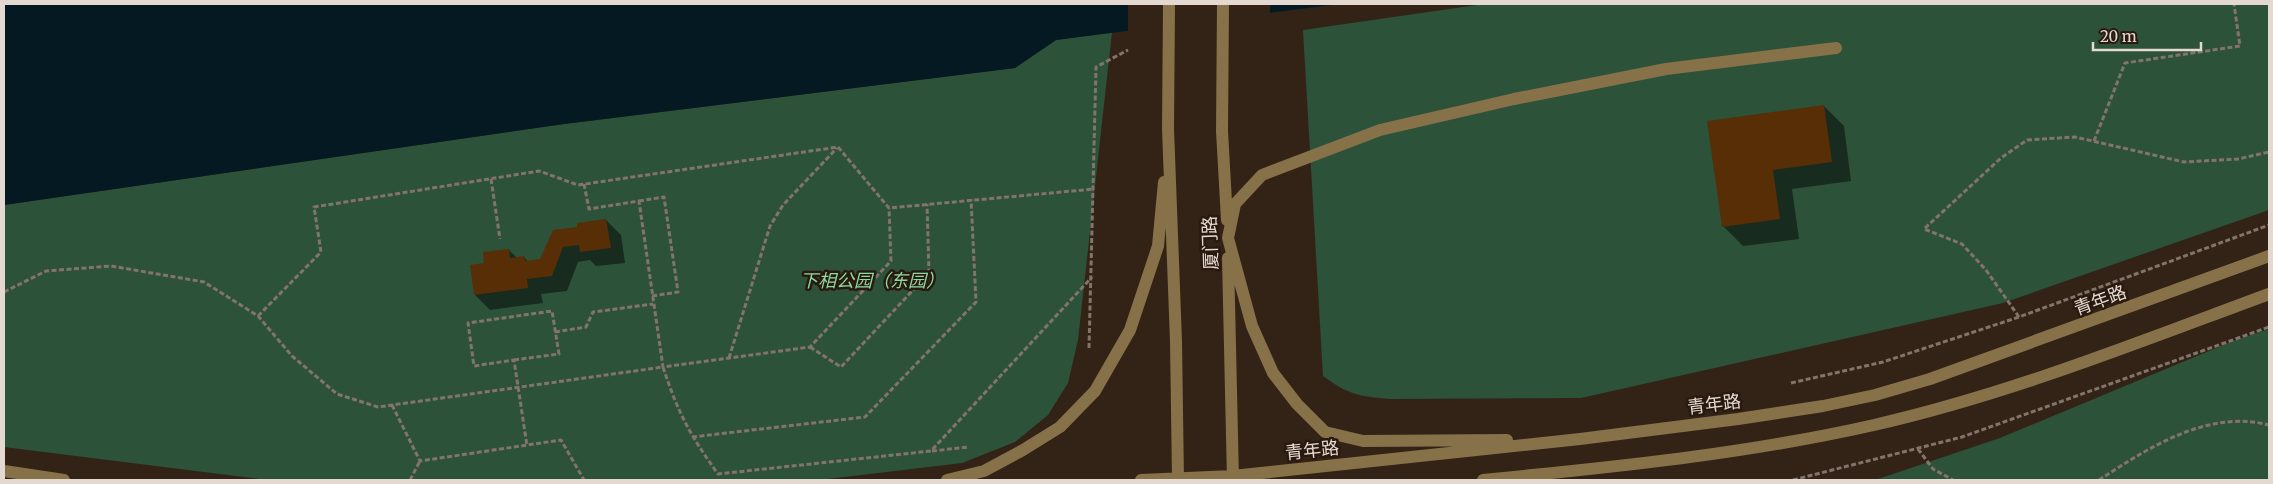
<svg xmlns="http://www.w3.org/2000/svg" width="2273" height="484" viewBox="0 0 2273 484" font-family="Merriweather,'Noto Sans SC',serif">
<style>
.green{fill:#2d523a}
.water{fill:#051922}
.pier{fill:#332317}
.shadow{fill:#0007}
.building{fill:#572e06}
.lines{fill:none;stroke-linecap:round;stroke-linejoin:round}
.path{stroke:#82746a;stroke-width:3;stroke-dasharray:5 2.5;stroke-linecap:butt}
.minor{stroke:#877149;stroke-width:12}
.labels{text-anchor:middle;dominant-baseline:central;stroke-width:5;stroke-linejoin:round;paint-order:stroke}
.street-label{font-size:18px;fill:#e4d9d1;stroke:#29190e}
.park-label{font-size:18px;font-style:italic;fill:#8ad9a4;stroke:#29190e}
</style>
<rect width="100%" height="100%" fill="#332317"/>
<!-- green -->
<path class="green" d="M1484,4H2269V210L2003,303L1581,398L1390,399C1358,396 1349,395 1323,376L1303,30Z
M1112,32L1078,340L1068,383L1048,415L1015,442L962,463L819,480H267L4,447V205L564,124L1015,68L1056,40Z
M2269,329V480H1875L2000,438L2233,341Z"/>
<!-- water -->
<path class="water" d="M4,4H1340L1056,40L1015,68L564,124L4,205Z"/>
<!-- pier -->
<path class="pier" d="M1128,4H1270V15L1128,32Z"/>
<!-- shadow -->
<path class="shadow" d="M1824,106L1844,126L1851,181L1792,189L1799,239L1743,246L1723,226Z
M606,220L621,235L625,263L596,266L590,260L578,262L567,291L541,294L543,303L490,310L475,295L486,264L509,250L517,258L524,257L528,262L541,260L579,228Z"/>
<!-- building -->
<path class="building" d="M1824,105L1832,162L1773,170L1780,219L1722,227L1707,121Z
M606,219L611,248L580,252L579,245L563,247L552,276L527,279L528,288L474,295L470,265L484,263L483,252L509,249L510,258L524,256L525,261L540,259L553,230L577,227V223Z"/>
<g class="lines">
<!-- path -->
<path class="path" d="M2094,141L2125,63L2240,46L2234,4
M491,179L500,239
M584,184L589,209L639,201L663,367L810,347L891,261L889,208
M639,201L664,197L678,292L652,296
M4,292L46,271L111,266L204,282L258,316L292,356L337,394L378,407L663,367C678,413 690,435 718,474L931,451L1092,277
M258,316L321,252L314,207L539,171L578,185L838,147L889,208L1094,189
M2019,317L1986,270L1962,244L1924,229L2001,158L2027,140L2075,137L2184,162L2238,159L2269,152
M555,332L586,327L593,312L653,304
M810,347L841,367L929,273L927,204
M1089,348L1096,67L1128,50
M729,358L770,226L783,205L837,148
M514,360L559,354L552,311L468,323L474,366L514,360L527,446
M1791,383L1883,362L2019,317L2269,225
M392,405L420,461L561,440L584,480
M692,437L865,417L976,302L971,199
M1918,449L1933,469L1953,480
M932,451L968,447
M410,480L420,461
M1793,480L1962,437L2269,327
M2099,480C2148,448 2208,409 2269,425"/>
<!-- minor -->
<path class="minor" d="M1169,4L1168,129L1176,341L1178,480
M1223,4L1222,131L1227,220
M1228,258L1233,480
M1507,440L1363,441L1325,432L1297,404L1273,373L1252,326L1228,238L1235,204L1262,175L1380,130L1514,99L1666,69L1836,48
M4,471L64,480
M947,480L984,471L1023,450L1060,427L1095,391L1130,330L1158,246L1164,182
M1141,480L1233,476L1580,439L1738,419L1823,406L1875,395L1930,379L2269,256
M1483,480C1614,467 1746,454 1874,425C2010,394 2139,342 2269,294"/>
</g>
<g class="labels">
<!-- street labels -->
<g class="street-label">
<text transform="translate(1210 243) rotate(-92)">厦门路</text>
<text transform="translate(2100 300) rotate(-20)">青年路</text>
<text transform="translate(1714 404) rotate(-7)">青年路</text>
<text transform="translate(1312 450) rotate(-6)">青年路</text>
</g>
<!-- park labels -->
<g class="park-label">
<text x="872" y="280">下相公园（东园）</text>
</g>
</g>
<!-- border -->
<rect width="2273" height="484" fill="none" stroke="#e4d9d1" stroke-width="10"/>
<!-- scale -->
<path d="M2093 42v8h108v-8" fill="none" stroke="#e4d9d1" stroke-width="2.5"/>
<text x="2100" y="42" font-size="15" fill="#e4d9d1" stroke="#29190e" stroke-width="4" paint-order="stroke">20 m</text>
</svg>
